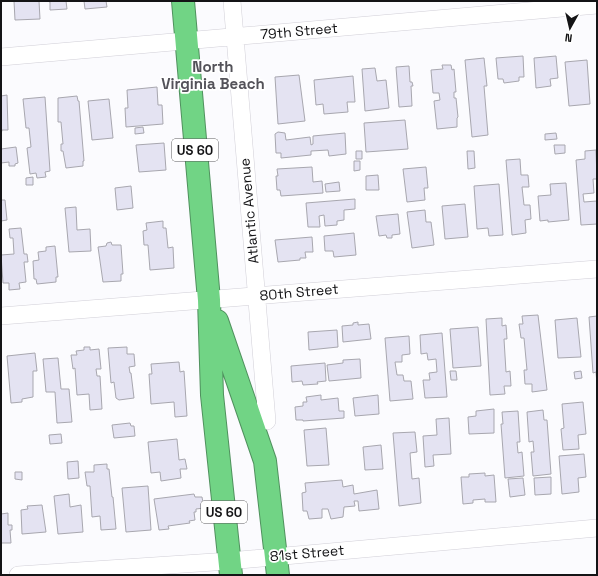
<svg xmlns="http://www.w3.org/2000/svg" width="598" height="576" viewBox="0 0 598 576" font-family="'Space Grotesk',sans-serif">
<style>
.building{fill:#e4e3f2;stroke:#a8a7af}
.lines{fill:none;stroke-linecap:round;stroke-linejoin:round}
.street-casing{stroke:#d1cfd7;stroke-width:18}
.highway-casing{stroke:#50915e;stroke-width:24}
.street{stroke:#fff;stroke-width:17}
.highway{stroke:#71d485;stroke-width:22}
.labels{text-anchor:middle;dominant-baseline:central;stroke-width:3.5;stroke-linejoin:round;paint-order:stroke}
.shield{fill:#fff;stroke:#5a5a5c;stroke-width:1}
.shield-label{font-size:13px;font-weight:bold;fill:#141416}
.street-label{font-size:14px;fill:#141416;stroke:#fff}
.neighbourhood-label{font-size:15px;font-weight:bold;fill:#535259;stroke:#fff}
</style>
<rect width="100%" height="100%" fill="#fbfbfe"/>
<!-- building -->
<path class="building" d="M14,1H39L40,19L15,20Z
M47,1H66L67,9L50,10V2Z
M84,1H106L107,7L85,9Z
M523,56L524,77H519V81L504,83L503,79H498L496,58Z
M556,56L558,78L550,79L551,86L536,88L534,58Z
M484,58L487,86H484L488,135L472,137L465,60Z
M587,60L590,104L569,106L565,62Z
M442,65H451L452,70L454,69L456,92H454V98H456L458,117L457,118V127L437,129L434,101L440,100L439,93H433L431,70L443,69Z
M409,66L410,82H412L413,86H411L412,106L399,107L396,67Z
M375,68L377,81L386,80L389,108L365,111L362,69Z
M299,75L305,121L278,124L275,77Z
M353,76L355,102H347L348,112L324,114L323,104L316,105L314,80Z
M157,87L158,105H162L163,124L126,127L125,108H128L127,90Z
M7,95L8,130H2L1,134V96Z
M77,96L78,101H79L84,161H83V166L66,168L63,151H61V144H63L61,122H58V98Z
M45,97L50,171L45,172L46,177L37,178L36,173L30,174L27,148L31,147L29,128H26L23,99Z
M109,99L113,138L92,140L88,101Z
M405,120L408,149L366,152L364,123Z
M143,127L144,133L135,134V128Z
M278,132L285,133L286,140L310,137L311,145L313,144V136L345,133L346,154L329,156L328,150L311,151V155L281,158V153H276L275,134Z
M556,133L557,139L545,140V134Z
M164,143L166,170L139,172L136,145Z
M554,145H565V153L555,154Z
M16,147L18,163L15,164V166H9V162L1,163V149Z
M596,150L597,179H593L594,193L583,194L584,202L597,201V224L581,225L576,160L585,159V151Z
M356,151H362V159H356Z
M467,151H474L475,168L468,169Z
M520,159L521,175H528L529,187H522L524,205H530L531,219L525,220L526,233L512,235L506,160Z
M354,161H360V170L354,171Z
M312,167L313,182L322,181L323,193L281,196L280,190H277L276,176H278L277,169Z
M426,167L428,188H424L425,200L407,202L403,169Z
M378,175L379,190H366V176Z
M33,177V185H26V178Z
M339,182L340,191L326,192L325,184Z
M566,183L569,220L548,222V220L540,221L538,196L551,195L550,184Z
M499,184L503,235L489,236L488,228L477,229L474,186Z
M131,186L133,208L117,210L115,188Z
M355,199V209L344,210V220L337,221V225L325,226L324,215L319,216L320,227H308L306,203Z
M1,200H5L7,220L1,221Z
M465,204L468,237L445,239L442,206Z
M76,207L77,230L90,229L91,251L69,252L65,208Z
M425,210L426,222H431L434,245L412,248L407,212Z
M398,214L400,234L392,235V238H387L386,235L379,236L376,216Z
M163,221V228H166L168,248L173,247L174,268L150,270L148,245H144L143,231L147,230L146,223Z
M21,228L24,254H27L28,262H24L26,282L19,283L20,289L9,290V283H3L1,255L14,254L13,238H10L9,229Z
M354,233L356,255L334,257L333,251H325L324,236Z
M312,237L313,252H305L306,258H300V260L278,262L275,240Z
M111,242L112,245H121L123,274H121V281L103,282L98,247L106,246L107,243Z
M55,246L58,277H56V282L37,284L36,279H34L33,261L39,260L38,252L46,251V247Z
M538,315L547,390L532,392V384H525L524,370H527L524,338H521L519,324H523L522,316Z
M597,316V384L596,372L593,373L589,317Z
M502,318V326L506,325L507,339H504L506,372L510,371L511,386H504L505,394L490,395L486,319Z
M577,318L581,357L558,358L555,320Z
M358,322V325L369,324L371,339L343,342L342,326L353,325V323Z
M478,327L481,366L453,368L450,329Z
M337,330L338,347L309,350L308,332Z
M442,333L447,397L425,398L423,380H430L429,373L437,372L436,359L428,360L427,353L421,354L420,335Z
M409,336L410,354L402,355V362H395L397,375H403L404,381H411L413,399L390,401L385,338Z
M84,347H90V350L99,349L101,369H96L97,376H100L102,409L90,410L89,394L77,395L75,368L73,369L71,355H77L76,351L84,350Z
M127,347V354H134L135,366L129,367L130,373H131L134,398L119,400L116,398L114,382L111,383L108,348Z
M35,353L37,371H33V397L22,399V402L11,403L7,356Z
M58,358L61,389H69L72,422L57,423L55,392H46L43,359Z
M360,359L361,378L329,381L327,365L343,363V360Z
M179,362L180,372L184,371L187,416L175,417L174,402L151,404L149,374H152L151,364Z
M325,363L326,381L317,382L318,384L303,385L302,381L292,382L291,366Z
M450,371H456L457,380H451Z
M581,371L582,378L575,379L574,372Z
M321,395V400L338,398L339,411H344V418L303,421V420H296L295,407L303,406V402H307L306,397Z
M378,395L379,414L355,416L353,398Z
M583,402L586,434L578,435L579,449L563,450L561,429L564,428L562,404Z
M494,409V433L469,434L468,417L476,416V411Z
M543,410L544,420H547L551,474L533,476L531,452H534L533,441L529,442L527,412Z
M518,411L520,442H517L518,453L522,452L524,476L505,478L501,424H503L502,412Z
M449,418L451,454L433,455L434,466L425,467L423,436L437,435L436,419Z
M130,423L131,426H134L135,436L114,438L112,425Z
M326,428L329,465L307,466L304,430Z
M415,432L417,452L410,453L412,479L419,478L421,503L399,506L393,433Z
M61,434L62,443L50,444L49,435Z
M177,439L179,460L185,459L187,469H180L181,478L161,481L160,472L151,473L148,442Z
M381,445L383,469L365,470L363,447Z
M584,454L586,477L578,478L579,492L562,494L559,456Z
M78,461L79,478L68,479L67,462Z
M107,464V469H109L112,497H113L116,529L101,530L100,516L92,517L90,486H87L85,472H94V465Z
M15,472H22V480L15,479Z
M485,473V476L494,475L496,502H485V499L473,500V503L463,504L461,477H469V474Z
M551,477V494L535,495L534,478Z
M523,478L525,495L510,497L508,479Z
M342,480L343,487L353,485L354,494L377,490L379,509L359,511L358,501H354L355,506L344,507L343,517L331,519L328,509H322V518L309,519L307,511H303L302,493L306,492L305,483Z
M148,486L151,530L126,532L122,488Z
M69,494L70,507L81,505L83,532L58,534L54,496Z
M194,494L195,497H202L204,508L196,509V512H194L195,520L189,521L190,523L168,526L169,529L159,530L154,499Z
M42,505L46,532L22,534L21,510L28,509L27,506Z
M8,513V525H12V530H10L11,543H1V514Z"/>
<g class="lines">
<defs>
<path id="street" d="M232,1L267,421
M1,57L597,5
M1,316L597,269
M18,575L229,561L597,528"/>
<path id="highway" d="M183,1L209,300L212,395L231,575
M217,321L265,461L278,575"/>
</defs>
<!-- street casing -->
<use href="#street" class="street-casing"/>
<!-- highway casing -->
<use href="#highway" class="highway-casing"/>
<!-- street -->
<use href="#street" class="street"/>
<!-- highway -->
<use href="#highway" class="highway"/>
</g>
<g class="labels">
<!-- shield labels -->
<g class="shield">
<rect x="172" y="139" width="46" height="22" rx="3"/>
<rect x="201" y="501" width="46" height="22" rx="3"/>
</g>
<g class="shield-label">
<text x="195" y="150">US 60</text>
<text x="224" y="512">US 60</text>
</g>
<!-- street labels -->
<g class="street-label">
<text transform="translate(299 31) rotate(-5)">79th Street</text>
<text transform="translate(249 211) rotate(-95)">Atlantic Avenue</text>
<text transform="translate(299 292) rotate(-5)">80th Street</text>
<text transform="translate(307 553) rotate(-5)">81st Street</text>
</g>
<!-- neighbourhood labels -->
<g class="neighbourhood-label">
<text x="213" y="66">North<tspan x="213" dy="17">Virginia Beach</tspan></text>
</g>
</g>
<!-- border -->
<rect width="598" height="576" fill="none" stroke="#141416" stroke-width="4"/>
<!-- north arrow -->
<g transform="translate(570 28) rotate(188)" stroke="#ffffff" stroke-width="3" paint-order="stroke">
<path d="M0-3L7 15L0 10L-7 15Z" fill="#141416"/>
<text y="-6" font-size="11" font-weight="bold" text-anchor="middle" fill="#141416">N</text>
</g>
</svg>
